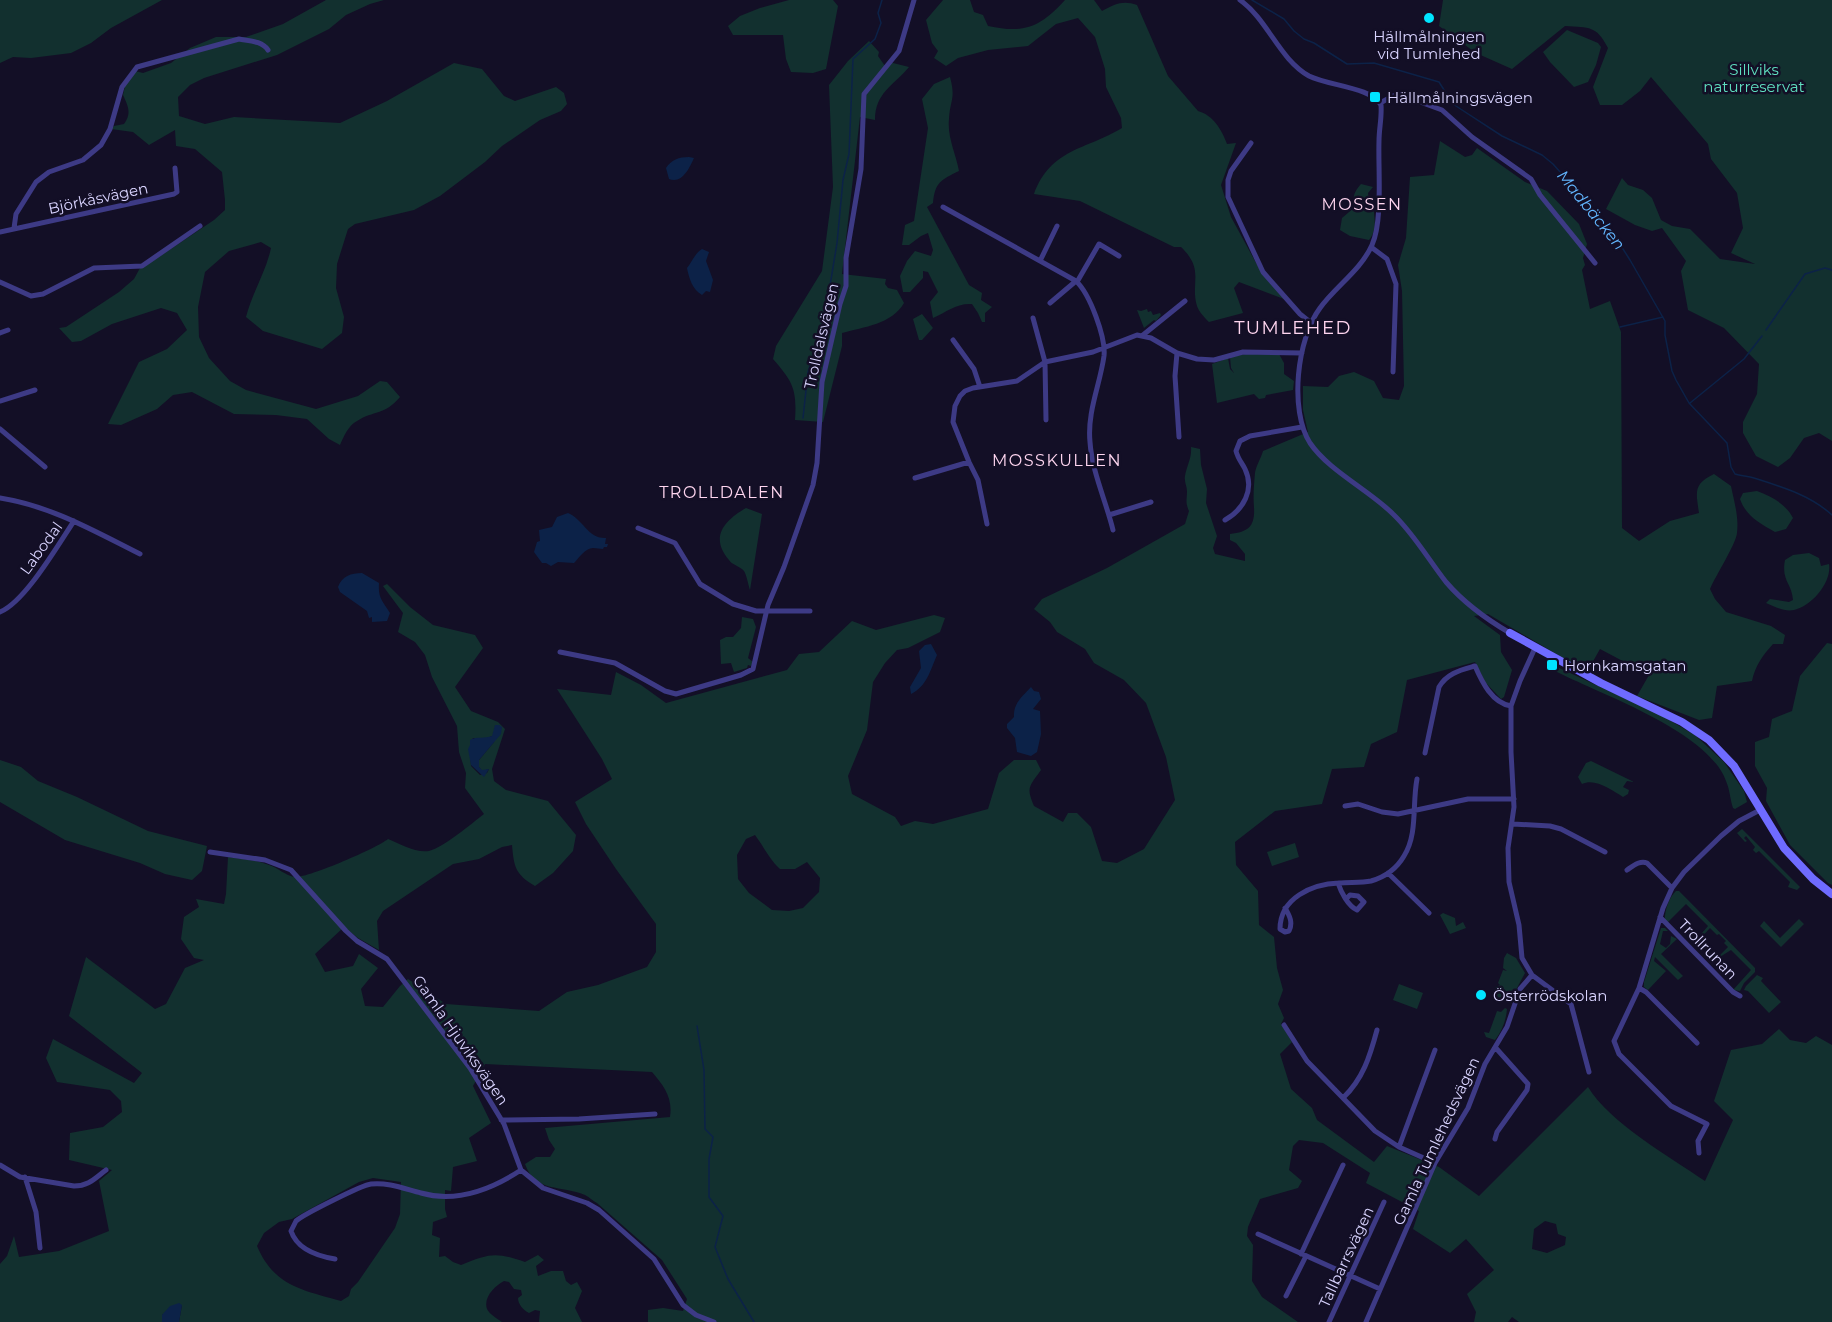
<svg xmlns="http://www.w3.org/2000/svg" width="1832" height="1322" viewBox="0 0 1832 1322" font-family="Montserrat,sans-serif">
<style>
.green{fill:#12302f;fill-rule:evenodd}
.water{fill:#0c2248}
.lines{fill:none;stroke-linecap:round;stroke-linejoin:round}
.stream{stroke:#0c2248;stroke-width:1.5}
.street{stroke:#3d3a85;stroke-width:5}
.secondary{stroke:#6f6bff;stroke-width:8}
.poi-dot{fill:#00e5ff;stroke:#130f26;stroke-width:2}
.labels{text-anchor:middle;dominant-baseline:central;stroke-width:5;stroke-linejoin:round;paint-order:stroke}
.poi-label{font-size:15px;fill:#d9d4ff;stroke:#130f26;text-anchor:start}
.park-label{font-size:15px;fill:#5fe0c0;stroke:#130f26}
.street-label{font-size:15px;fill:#d9d4ff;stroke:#130f26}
.neighbourhood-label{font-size:16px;letter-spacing:1.5px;fill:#ffd6f0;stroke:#130f26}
.water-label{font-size:16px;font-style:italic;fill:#62b6ff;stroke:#130f26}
.quarter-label{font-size:18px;letter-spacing:1.5px;fill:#ffd6f0;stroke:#130f26}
</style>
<rect width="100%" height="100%" fill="#130f26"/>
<!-- green -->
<path class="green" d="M0,0H162L111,28L91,43L71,53L31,58L13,57L0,63Z
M326,0H384L370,4L346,15L329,29L277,55L204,78L190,85L178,97L179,116L205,124L234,117L340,123L387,101L454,63L482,69L504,96L515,101L556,87L564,93L567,104L561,111L540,120L502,146L485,162L440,196L414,210L355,224L348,229L337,264L336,288L344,317L342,333L322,349L263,331L246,317C252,293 266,272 271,248L261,242L229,251L205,272L198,307L199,337L209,358L230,381L246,390L316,409L358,396L380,381L387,382L400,397C384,416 374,410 357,421C348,426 344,436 340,445L329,439L307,419L276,415L234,414L192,392L173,395L157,409L121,425L108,424L139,362L167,349L187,330L177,313L161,308L112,324L81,341L72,342L59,328L66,327L119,292L134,279L140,268L159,257L214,220L225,210V200L222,172L195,149L176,146L175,130L149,145L133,132L111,129L114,126L124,124C132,113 128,106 123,95L125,86L135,71L143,73L171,63L190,48L216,37H246L283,24Z
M789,0H833L838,6L826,69L813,73L791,72L786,59L783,35H733L728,26L740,16L760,8Z
M943,0H970L974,12L983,15L988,26C1025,34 1040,27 1065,0H1094L1102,11C1115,4 1123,0 1137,5L1168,76L1198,111C1213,115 1222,130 1227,144L1236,143L1221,185L1231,217L1261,272L1284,299L1239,282L1234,288L1243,313L1209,322C1205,318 1199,312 1197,306C1190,282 1205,270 1181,247H1174L1080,201L1034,194C1051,148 1086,150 1122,128L1121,118L1106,87L1105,69L1095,37L1078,18L1056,24L1028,46L988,50L958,58L946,66L934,58L938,51L932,43L926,20Z
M1443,0H1832V441L1819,433L1804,438L1790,458L1778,467L1756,456L1743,433V422L1757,394L1759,364L1724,328L1688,310L1681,271L1686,261L1662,228L1652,231L1635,225L1606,209L1622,178L1628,185L1643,190L1652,198L1661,220L1672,226L1690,229L1720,259L1755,264L1731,253L1743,228L1737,193L1711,159L1708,144L1651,77L1640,91L1622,105H1600L1593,87L1608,48C1596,25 1590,28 1565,26L1512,69L1476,53L1439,26Z
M1567,30L1598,43L1601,47L1596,65L1588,82L1574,87L1550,62L1543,52Z
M869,41L879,52L878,56L885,66L889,62L909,67C893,86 875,93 875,120L860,117L842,274L886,279L885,284L888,288L897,290L904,303C892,324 864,327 842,333V346L823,422L795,420C797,389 793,382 773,359L776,346L822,271L833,187L829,85L848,61Z
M950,77C956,99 950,100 949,119C947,137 956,154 959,171C941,180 935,182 933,203L927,207L969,285L982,293L981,300L992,307L985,313V322H982L978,313L972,304C956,303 947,312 933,318L930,302L938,292L928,272L923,271V278L910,292H903L900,276L907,261L915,251L931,256L933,250L928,233L921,236L909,245H902L905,225L914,221L928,128L922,99L934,84Z
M1440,141L1465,157L1472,155L1477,148L1525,182L1547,191L1579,224L1587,244L1583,258L1585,265L1582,270L1590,309L1610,301L1621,332L1622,528L1639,541L1670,521L1699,513C1696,492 1693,484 1714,474L1731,486C1734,501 1739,517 1737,533C1736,544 1716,575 1710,589L1715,599L1726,612L1771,626L1785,635L1783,644H1773C1763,655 1755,666 1752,681L1717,686L1712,718L1699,720L1637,696L1649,675L1600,649L1587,672L1488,614L1474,616L1500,635L1501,652L1512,670L1504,697L1501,699L1486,683L1475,662L1407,680L1397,732L1371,744L1364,767L1332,769L1322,804L1275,811L1235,842L1236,865L1258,891L1259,925L1274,937L1277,968L1283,990L1278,1004L1284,1018L1281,1024L1292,1042L1280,1054L1291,1089L1312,1108L1317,1120L1374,1162L1387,1146L1439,1167L1479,1196L1588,1087C1610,1123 1670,1157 1705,1181L1733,1120L1714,1101L1731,1050L1762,1044L1779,1029L1790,1040L1806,1043L1816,1036L1832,1045V1322H1519L1512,1317L1508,1322H1474L1476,1312L1467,1294L1494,1270L1466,1239L1450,1253L1413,1229L1419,1211L1366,1183L1370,1173L1323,1143L1299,1140L1293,1146L1289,1170L1302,1181L1298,1188L1260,1199L1248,1227L1247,1236L1253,1245L1252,1281L1262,1297L1298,1322H648V1310L663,1308L683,1311L687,1299L662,1260L597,1203C593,1201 589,1197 585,1195C562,1185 535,1193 525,1164L536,1157H550L555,1149L549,1140L545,1128L670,1117C673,1098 664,1086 652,1072L485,1064L473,1086L491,1123L469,1138L477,1161L453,1167L451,1191L445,1190V1209L447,1217L433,1222L432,1235L440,1238L439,1257L445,1256L453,1262L461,1265C490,1253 496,1252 525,1262L538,1255L544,1260L536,1266L538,1276L551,1271H563L566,1281L571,1285L577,1282L582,1291L575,1308L582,1322H539L540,1311L535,1310L529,1313C523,1310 518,1304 518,1298L522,1295L521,1290L514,1289L509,1282L504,1281C495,1286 483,1297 487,1309C489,1314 498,1319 502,1322H179L182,1305L162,1315V1322H0V1264L7,1256L14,1236L19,1257L59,1251L109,1231L99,1181L112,1170L69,1160L70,1133L103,1127L122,1112L121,1101L110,1090L57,1082L46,1058L53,1039L134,1083L142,1073L69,1016L86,957L155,1009L166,1004L185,968L204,960L194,958L181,939L184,917L199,907L196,899L224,904L226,894L228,857C242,859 256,860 269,865C278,868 285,875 294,877C306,879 377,848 388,839C400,844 415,853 429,851C444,847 471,824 484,814L465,788L466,773L459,752L457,726L432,677L425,655L415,642L398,632L403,613L383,586L387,584L410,607L433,625L475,635L483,648L455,687L471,711L498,722L505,729L492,769L494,781L506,790L548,801L576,835L573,851L553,873L535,886C515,874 514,867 512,845L502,847L479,859L453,864L383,911L377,921L379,950L358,938L344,927L315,954L325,972L353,966L359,954L378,968L361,989L365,1006L383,1007L400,986L408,979L446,1004L539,1011L567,992L598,985L647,967L656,952V924L616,869L586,824L575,802L612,779L602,759L557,689L611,695L616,672L641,685L666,703L787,670L799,654L819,652L852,621L876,630L934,615L945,618L940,632L908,648L897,650L885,663L873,682L867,730L848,776L852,794L895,817L901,826L915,821L933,824L988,809L999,773L1014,760H1036L1041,770C1029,787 1026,787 1034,806L1063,822L1068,813H1077L1091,827L1102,861L1117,863L1144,849L1175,800L1166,757L1146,703L1124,680L1094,663L1085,649L1057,632L1050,622L1034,609L1042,599L1107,568L1185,524L1189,511C1185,502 1187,500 1187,491C1187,486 1184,482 1185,476C1187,465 1192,458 1191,447L1200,449L1201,465L1207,489L1206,503L1217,536L1213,548L1215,554L1245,561V554L1236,543L1230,540V534C1250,532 1255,525 1254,507C1253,496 1254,484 1255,473C1256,466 1261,458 1263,451L1308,432L1303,410V386L1328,387L1339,376L1354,372L1374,381L1383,398L1399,400L1404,386L1402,291L1398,265L1406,238L1410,177L1434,175ZM492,736L494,742L479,760V767L482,771L489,769L487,773L480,775L471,766L470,745L473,738L485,739ZM755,835C764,847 769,859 780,869H795L807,862L820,878L819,892L803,908L789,911L772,910L749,893L738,879L737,855L746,839ZM373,1178L401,1182L400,1214L395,1228L358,1282L351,1289L349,1296L341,1301C302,1290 274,1286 257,1246L264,1233L279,1222L292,1219L359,1182ZM1545,1221L1556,1224L1558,1234L1566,1237L1565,1245L1547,1253L1532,1249L1534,1229Z
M1361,184L1373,187L1368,193L1369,200L1373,204C1374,217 1378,229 1369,240L1350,236L1340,230L1342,218L1355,207C1352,197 1354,192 1361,184Z
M1147,309L1148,312L1151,311L1153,315L1160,313L1161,315L1156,321L1154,320L1144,328L1137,310L1141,311Z
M922,314L933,328L922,340H919L913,319Z
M1246,354H1279L1284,363V374L1294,381L1293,390L1266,395L1265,398L1259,399L1254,394L1217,403L1212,364L1228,358L1230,369L1234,373L1231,368L1230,357Z
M1757,491C1772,497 1785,503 1793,518L1786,529L1775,532C1759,523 1746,516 1740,499L1743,493Z
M746,508L762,514L750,590C748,584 747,576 744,571C740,566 732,565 729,560C709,537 725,520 746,508Z
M1809,553L1819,558L1821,566L1829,564C1832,582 1812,606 1794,610C1785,612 1775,607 1766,603L1770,599L1789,602L1793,600C1792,583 1781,581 1785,560L1793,555Z
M742,617L753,619L756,627L748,658L753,662L751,666L748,665L747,668L734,672L731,663L721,664L720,640L726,637H733L741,628Z
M1827,643L1832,644V885L1828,883L1790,845L1766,801L1767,788L1755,766V742L1769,737L1772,719L1792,711L1800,676Z
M1557,667L1657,713L1695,735L1724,762L1744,791L1747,802L1735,809L1733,808C1730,799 1730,790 1726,781C1708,731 1602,695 1555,671Z
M0,760L21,767L38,781L77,797L148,831L207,846L202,871L192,880L165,874L140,863L65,840L0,802Z
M1591,761L1634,782L1627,781L1623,787L1629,790L1628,794L1623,797C1611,790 1596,778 1582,784L1578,777L1586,763Z
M1742,829L1800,887L1797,890L1788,887L1790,882L1759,851L1756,853L1753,850L1755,847L1746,836L1744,838L1747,841L1745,842L1737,833Z
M1295,843L1299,857L1272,866L1267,852Z
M1676,891H1679L1688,900L1755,968V972L1744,983L1740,991L1733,990L1751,970L1731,950L1715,960L1711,955L1714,952L1719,956L1728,947L1724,943L1726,941L1719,934L1717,935L1710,928L1700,939L1702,941L1699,943L1696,940L1708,926L1686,904L1668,922L1665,921C1664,912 1669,897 1676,891Z
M1443,913L1455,918L1456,926L1463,922L1466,928L1450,934L1440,915Z
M1799,919L1804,924L1781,947L1760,926L1764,921L1780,938Z
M1661,928H1665L1668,931H1663L1660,944L1666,948L1670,944L1671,936L1677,939L1661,954L1683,976L1678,980L1655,957L1654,961L1666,971L1648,990L1644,987V982Z
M1507,953L1516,958L1525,973L1509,1003L1494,995L1495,987L1500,985L1498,983L1503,970L1507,971L1503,968L1504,958Z
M1757,975L1763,978L1761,981L1781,1002L1769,1013L1748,991L1744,990L1746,986Z
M1399,984L1423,993L1417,1009L1393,1000Z
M1505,1008L1507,1009C1506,1021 1502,1031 1495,1040L1486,1037L1484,1032L1489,1033L1497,1011L1501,1012Z"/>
<!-- water -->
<path class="water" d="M689,157L694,158C689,169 682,184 669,179L666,168C671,160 679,157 689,157Z
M702,249L709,252L706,261L713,280L710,292L706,291L702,295C692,289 689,278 687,268C692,262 695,253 702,249Z
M568,513C583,519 588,539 606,538L605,544H608L607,547H604L603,549C600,549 597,548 593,548C585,548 579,558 574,563L558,562L551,566L546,563H542L534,552L537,542L540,541L539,530L552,527L557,517Z
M362,573L379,583C378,598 382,600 390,613L387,621L372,622V617L369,618L367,611L340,592L338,587C342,576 351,573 362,573Z
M931,644L937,655C930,671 927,686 911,694L910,687L921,668L919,651L925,645Z
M1031,687L1034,691L1039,692L1041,699L1033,709L1040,711L1041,734L1037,752L1031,756L1017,752L1015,738L1007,728V724L1014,717C1013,703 1023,696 1031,687Z
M495,725H499L502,727L501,734L479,760V767L482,770L489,769L484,777L471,765L468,749L470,745V740C477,736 485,739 492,736Z
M179,1303L182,1305L179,1322H162V1315L170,1306Z"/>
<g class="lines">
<!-- stream -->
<path class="stream" d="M1252,0L1284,19L1294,31L1304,39L1314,43L1347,64L1374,63L1439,82L1453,104L1459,108L1502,136L1542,155L1553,164L1609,227L1630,260L1665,321V335L1672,371L1676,380L1689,403L1727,443L1731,467L1735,474C1741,476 1748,476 1754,478C1782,487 1810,495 1832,515
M1620,327L1663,317
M1766,330L1805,274L1825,268L1832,270
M1690,403L1744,359L1762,336
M803,418L808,372L824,322L837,243L843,180L849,154L853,59L875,39L881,23L878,13L882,0
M697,1026L704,1070L705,1129L713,1137L709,1159V1197L723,1216L715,1247L728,1279L754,1322"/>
<!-- street -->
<path class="street" d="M1240,0C1268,20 1279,59 1309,76C1329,86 1371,87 1381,105C1382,117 1379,129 1379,141C1378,169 1383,221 1372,245C1361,270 1335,287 1320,308C1297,339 1289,410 1310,443C1329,471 1369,490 1393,514C1414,534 1428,559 1446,582C1464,603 1486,619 1510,633
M1380,103L1393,96L1401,95L1442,110L1472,137L1531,179L1540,195L1595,263
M1251,143L1231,171L1228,180V197L1263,272L1300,314L1310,322
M943,207L1076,281C1090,294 1106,338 1104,356C1100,385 1087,412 1090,442C1092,472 1106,501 1113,530
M14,228L16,214L36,182L49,172L83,160L101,145L110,129L122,87L137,67L239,39C250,41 262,41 268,50
M0,232L174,194L177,192L175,168
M1371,247L1387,259L1396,284L1393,372
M1040,261L1057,226
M0,282L31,296L43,294L94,268L142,266L200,226
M1077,282L1099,244L1119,256
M1050,303L1076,281
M1033,318L1045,362L1046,420
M0,333L8,330
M1143,335L1185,301
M953,340L974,369L980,387
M1177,353L1175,376L1179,437
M0,401L35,390
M0,429L45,467
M915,478L969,462
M0,498C51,506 94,531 140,554
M1109,515L1151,502
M1225,520C1243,510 1255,490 1245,469C1242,463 1238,459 1236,451L1240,441L1250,436L1302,427
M987,524L978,480L969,462L953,422L955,406L960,396L965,391L973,388L1017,381L1045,362L1093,352L1137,335L1151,338L1177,353L1197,359L1214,360L1243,352L1302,353
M638,528L675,543L700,584L733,604L756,611H810
M0,612C25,602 58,545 74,521
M1535,648L1520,681L1511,706V752L1514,807L1508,848L1509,882L1519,925L1522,958L1532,975L1571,1004L1589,1072
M560,652L615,663L665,691L676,694L741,675L753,669L768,605L784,567L813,485L817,463L822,382L840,304L846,286V258L861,169L864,94L899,51L914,0
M1425,753L1439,687C1447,673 1461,670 1475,666C1482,682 1492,703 1511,706
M1345,806L1358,804L1382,812L1398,814L1468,799H1514
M1513,824L1550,826L1561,829L1605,852
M210,852L265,860L291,870L346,931L357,941L387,959L470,1068L504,1124L521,1170L543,1188L587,1203L599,1210L654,1259L683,1305L696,1315L714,1322
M1627,870C1633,866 1640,860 1647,863L1672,888
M1388,873L1429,913
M1338,883C1341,892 1348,906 1357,910L1364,902L1358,896L1350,895L1347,898
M1285,908C1290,916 1293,923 1289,931L1285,932L1280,929C1280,898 1312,884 1339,883C1350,882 1361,883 1371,881C1385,877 1397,868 1404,856C1418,834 1412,804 1417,779
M1660,917L1733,992L1740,996
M1639,988L1646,992L1697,1043
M1284,1025L1307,1061L1375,1131L1399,1147L1435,1163
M1495,1047L1528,1084L1527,1090L1497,1132L1495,1139
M1343,1098C1363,1079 1370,1056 1377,1030
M501,1120L579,1119L655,1114
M1399,1147L1435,1050
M1699,1153L1698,1141L1707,1124L1671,1106L1619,1054L1614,1041L1639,988L1663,908L1672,888L1684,872L1721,836L1739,821L1760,810
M0,1165L20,1177L74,1186C89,1186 95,1178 106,1170
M25,1177L36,1212L40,1248
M1258,1234L1380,1289
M1301,1254L1343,1165
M335,1259C317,1256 297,1249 291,1231L296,1221C304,1214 362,1185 371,1184C388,1182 405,1189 421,1193C456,1203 492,1189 521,1170
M1286,1296L1306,1256
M1329,1322L1384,1202
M1366,1322L1435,1163L1468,1108L1485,1064L1507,1027L1520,989L1532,975"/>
<!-- secondary -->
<path class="secondary" d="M1510,633L1601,683L1682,722L1709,740L1734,766L1784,848L1813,879L1832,894"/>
</g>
<!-- markers -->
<g class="poi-dot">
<circle cx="1429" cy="18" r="6"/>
<rect x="1369" y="91" width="12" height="12" rx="3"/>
<rect x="1546" y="659" width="12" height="12" rx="3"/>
<circle cx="1481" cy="995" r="6"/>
</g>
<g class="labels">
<!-- poi labels -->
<g class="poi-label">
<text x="1429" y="36" text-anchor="middle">Hällmålningen<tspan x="1429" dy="17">vid Tumlehed</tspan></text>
<text x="1387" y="97">Hällmålningsvägen</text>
<text x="1564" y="665">Hornkamsgatan</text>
<text x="1493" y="995">Österrödskolan</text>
</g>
<!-- park labels -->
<g class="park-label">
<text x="1754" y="69">Sillviks<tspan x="1754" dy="17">naturreservat</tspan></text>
</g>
<!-- street labels -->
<g class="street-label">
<text transform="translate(98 198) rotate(-12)">Björkåsvägen</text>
<text transform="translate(821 336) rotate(-77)">Trolldalsvägen</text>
<text transform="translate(41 548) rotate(-54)">Labodal</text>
<text transform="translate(1708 949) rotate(46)">Trollrunan</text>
<text transform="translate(461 1040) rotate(55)">Gamla Hjuviksvägen</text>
<text transform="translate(1436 1141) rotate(-65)">Gamla Tumlehedsvägen</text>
<text transform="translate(1346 1257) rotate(-65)">Tallbarrsvägen</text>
</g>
<!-- neighbourhood labels -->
<g class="neighbourhood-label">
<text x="1362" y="204">MOSSEN</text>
<text x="1057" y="460">MOSSKULLEN</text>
<text x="722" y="492">TROLLDALEN</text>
</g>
<!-- water labels -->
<g class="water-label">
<text transform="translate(1591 210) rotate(51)">Madbäcken</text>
</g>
<!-- quarter labels -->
<g class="quarter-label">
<text x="1293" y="328">TUMLEHED</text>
</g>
</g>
</svg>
